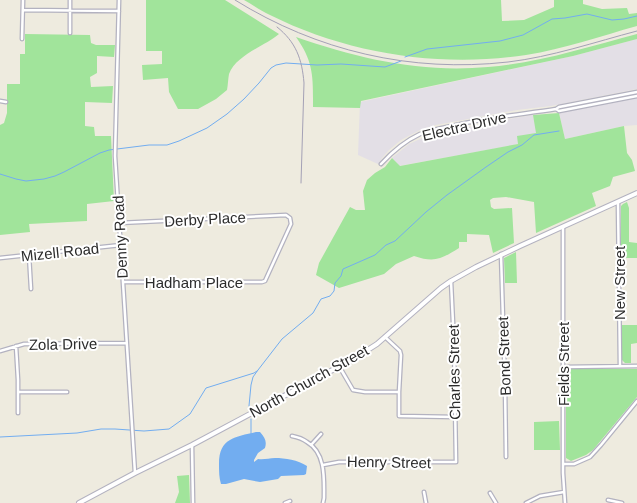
<svg xmlns="http://www.w3.org/2000/svg" width="637" height="503" viewBox="0 0 637 503" font-family="Arial,sans-serif">
<style>
.industrial{fill:#e3dfe6}
.green{fill:#a1e49b}
.water{fill:#72adf0}
.lines{fill:none;stroke-linecap:round;stroke-linejoin:round}
.stream{stroke:#72adf0;stroke-width:1}
.minor-casing{stroke:#b3b2c0;stroke-width:5}
.secondary-casing{stroke:#b3b2c0;stroke-width:6}
.minor{stroke:#fff;stroke-width:2.5}
.secondary{stroke:#fff;stroke-width:4}
.rail{stroke:#a4a1b6;stroke-width:1}
.labels{text-anchor:middle;dominant-baseline:central;stroke-width:4;stroke-linejoin:round;paint-order:stroke}
.street-label{font-size:15px;fill:#2c2c2c;stroke:#fff}
</style>
<rect width="100%" height="100%" fill="#eeebdf"/>
<!-- industrial -->
<path class="industrial" d="M637,39V89L551,106L517,110L436,125L420,130L401,140L389,150L382,158L378,164L358,155L360,102L573,56Z
M637,98V125L624,126L565,139L559,113Z
M533,115L537,133L519,144L399,166L392,158L409,144L431,134L515,118Z"/>
<!-- green -->
<path class="green" d="M146,0H225L279,34C265,46 236,55 229,74C228,79 228,85 227,90L216,99L198,109H178L169,92L168,78L143,80L142,65L162,64V51H146Z
M244,0H501L502,21L524,20L554,7V0H583V4L602,9L627,8L629,14L637,13V26C601,36 564,49 526,55C440,68 348,54 270,15C261,11 253,5 244,0Z
M25,34L90,35L91,43L96,45H115L114,57L97,56V73L90,77L91,87L113,86L112,103L85,102V126L94,127L95,136H111L114,201L87,204V221L29,224L30,232L0,235V125L4,123L7,113V84H20V54H25Z
M637,34V39L573,56L361,101L360,108L313,107C313,78 314,62 296,37C360,59 420,73 488,67C538,63 588,47 637,34Z
M559,113L565,139L624,126L627,153L632,160L635,171L613,177L610,186L592,193L596,206L536,233L534,202L506,197L493,198L490,200L491,207L494,209L512,208L514,243L493,253L489,235L467,234V242H459V248C441,259 435,263 414,256L396,264L384,274L339,288L316,275L319,263L350,207L356,210H365L363,191L367,180L375,173L385,167L392,158L400,166L518,144L517,136L536,133L533,115Z
M627,202L629,208V242L637,243V258H621V206L623,204Z
M516,252L517,283H505L504,258Z
M621,325H637V343L631,344V363H625L622,360Z
M569,369H637V397L593,450L586,455L571,461L566,458V372Z
M559,421L560,450H534V422Z
M189,475L190,503H175L179,492L177,476Z"/>
<!-- water -->
<path class="water" d="M256,432H260C265,438 267,441 265,448L258,453L254,460V462L258,459C264,460 269,458 275,458C285,458 298,460 307,466L306,474L304,475L281,476L278,479L260,482L244,479L226,484H221C219,478 219,471 219,464C219,438 235,437 256,432Z"/>
<g class="lines">
<!-- stream -->
<path class="stream" d="M405,57L427,49L500,41L523,35L552,19L565,18L587,14L612,20L624,19L637,16
M0,174L16,179L26,181L44,179L55,176L64,172L100,153L109,150L149,145H167L179,141L207,128L227,114L244,99L259,83L271,68L276,65L286,63L317,65L341,64L385,67L401,61
M249,406L251,385L253,377L258,370L282,339L313,313L321,299L330,296L334,291L335,283L341,276L343,269L375,255L386,245L395,241L426,212L447,195L486,167L508,152L522,145L534,135L559,131
M251,419V435
M0,437L77,433L101,429H115L144,431L169,429L190,414L206,388L254,373L257,371"/>
<defs>
<path id="minor" d="M119,0L115,156L135,473
M23,10L119,11
M70,33V0
M22,39L23,0
M0,101L6,102
M556,109L559,111L637,96
M381,164C392,152 405,141 420,134C433,129 448,127 461,124C493,117 524,114 556,109L559,107L637,92
M618,202L620,366
M119,223L286,215L290,218L291,224L265,281L262,282H123
M563,227V473L565,503
M501,254L505,384L506,457
M29,255L31,289
M0,258L121,245
M385,337L400,351L401,355L399,392V416L455,417
M16,346L18,380V413
M0,351L24,344L126,343
M339,366L353,390L365,392H399
M563,367L637,366
M18,392H67
M292,436C297,437 303,439 307,442C326,453 324,479 324,498L323,503
M192,445L193,503
M311,445L321,434
M564,464H574L590,457L601,445L637,401
M323,465L339,462H456L454,344L451,281
M424,492L426,503
M490,493L496,503
M608,500L622,503
M285,503L290,501
M526,503L540,496L564,492"/>
<path id="secondary" d="M79,503L135,473L192,445L355,358L377,344L441,288L451,281L476,267L520,246L637,193"/>
</defs>
<!-- minor casing -->
<use href="#minor" class="minor-casing"/>
<!-- secondary casing -->
<use href="#secondary" class="secondary-casing"/>
<!-- minor -->
<use href="#minor" class="minor"/>
<!-- secondary -->
<use href="#secondary" class="secondary"/>
<!-- rail -->
<path class="rail" d="M235,0C317,51 411,73 508,62C551,57 595,42 637,31
M277,27C296,42 302,59 304,83L301,183"/>
</g>
<g class="labels">
<!-- street labels -->
<g class="street-label">
<text transform="translate(464 126) rotate(-13)">Electra Drive</text>
<text transform="translate(205 219) rotate(-3)">Derby Place</text>
<text transform="translate(120 237) rotate(-93)">Denny Road</text>
<text transform="translate(60 252) rotate(-6)">Mizell Road</text>
<text x="194" y="282">Hadham Place</text>
<text transform="translate(619 283) rotate(-90)">New Street</text>
<text transform="translate(63 344) rotate(-1)">Zola Drive</text>
<text transform="translate(504 356) rotate(-92)">Bond Street</text>
<text transform="translate(563 364) rotate(-90)">Fields Street</text>
<text transform="translate(454 372) rotate(-91)">Charles Street</text>
<text transform="translate(309 381) rotate(-29)">North Church Street</text>
<text transform="translate(389 462) rotate(1)">Henry Street</text>
</g>
</g>
</svg>
